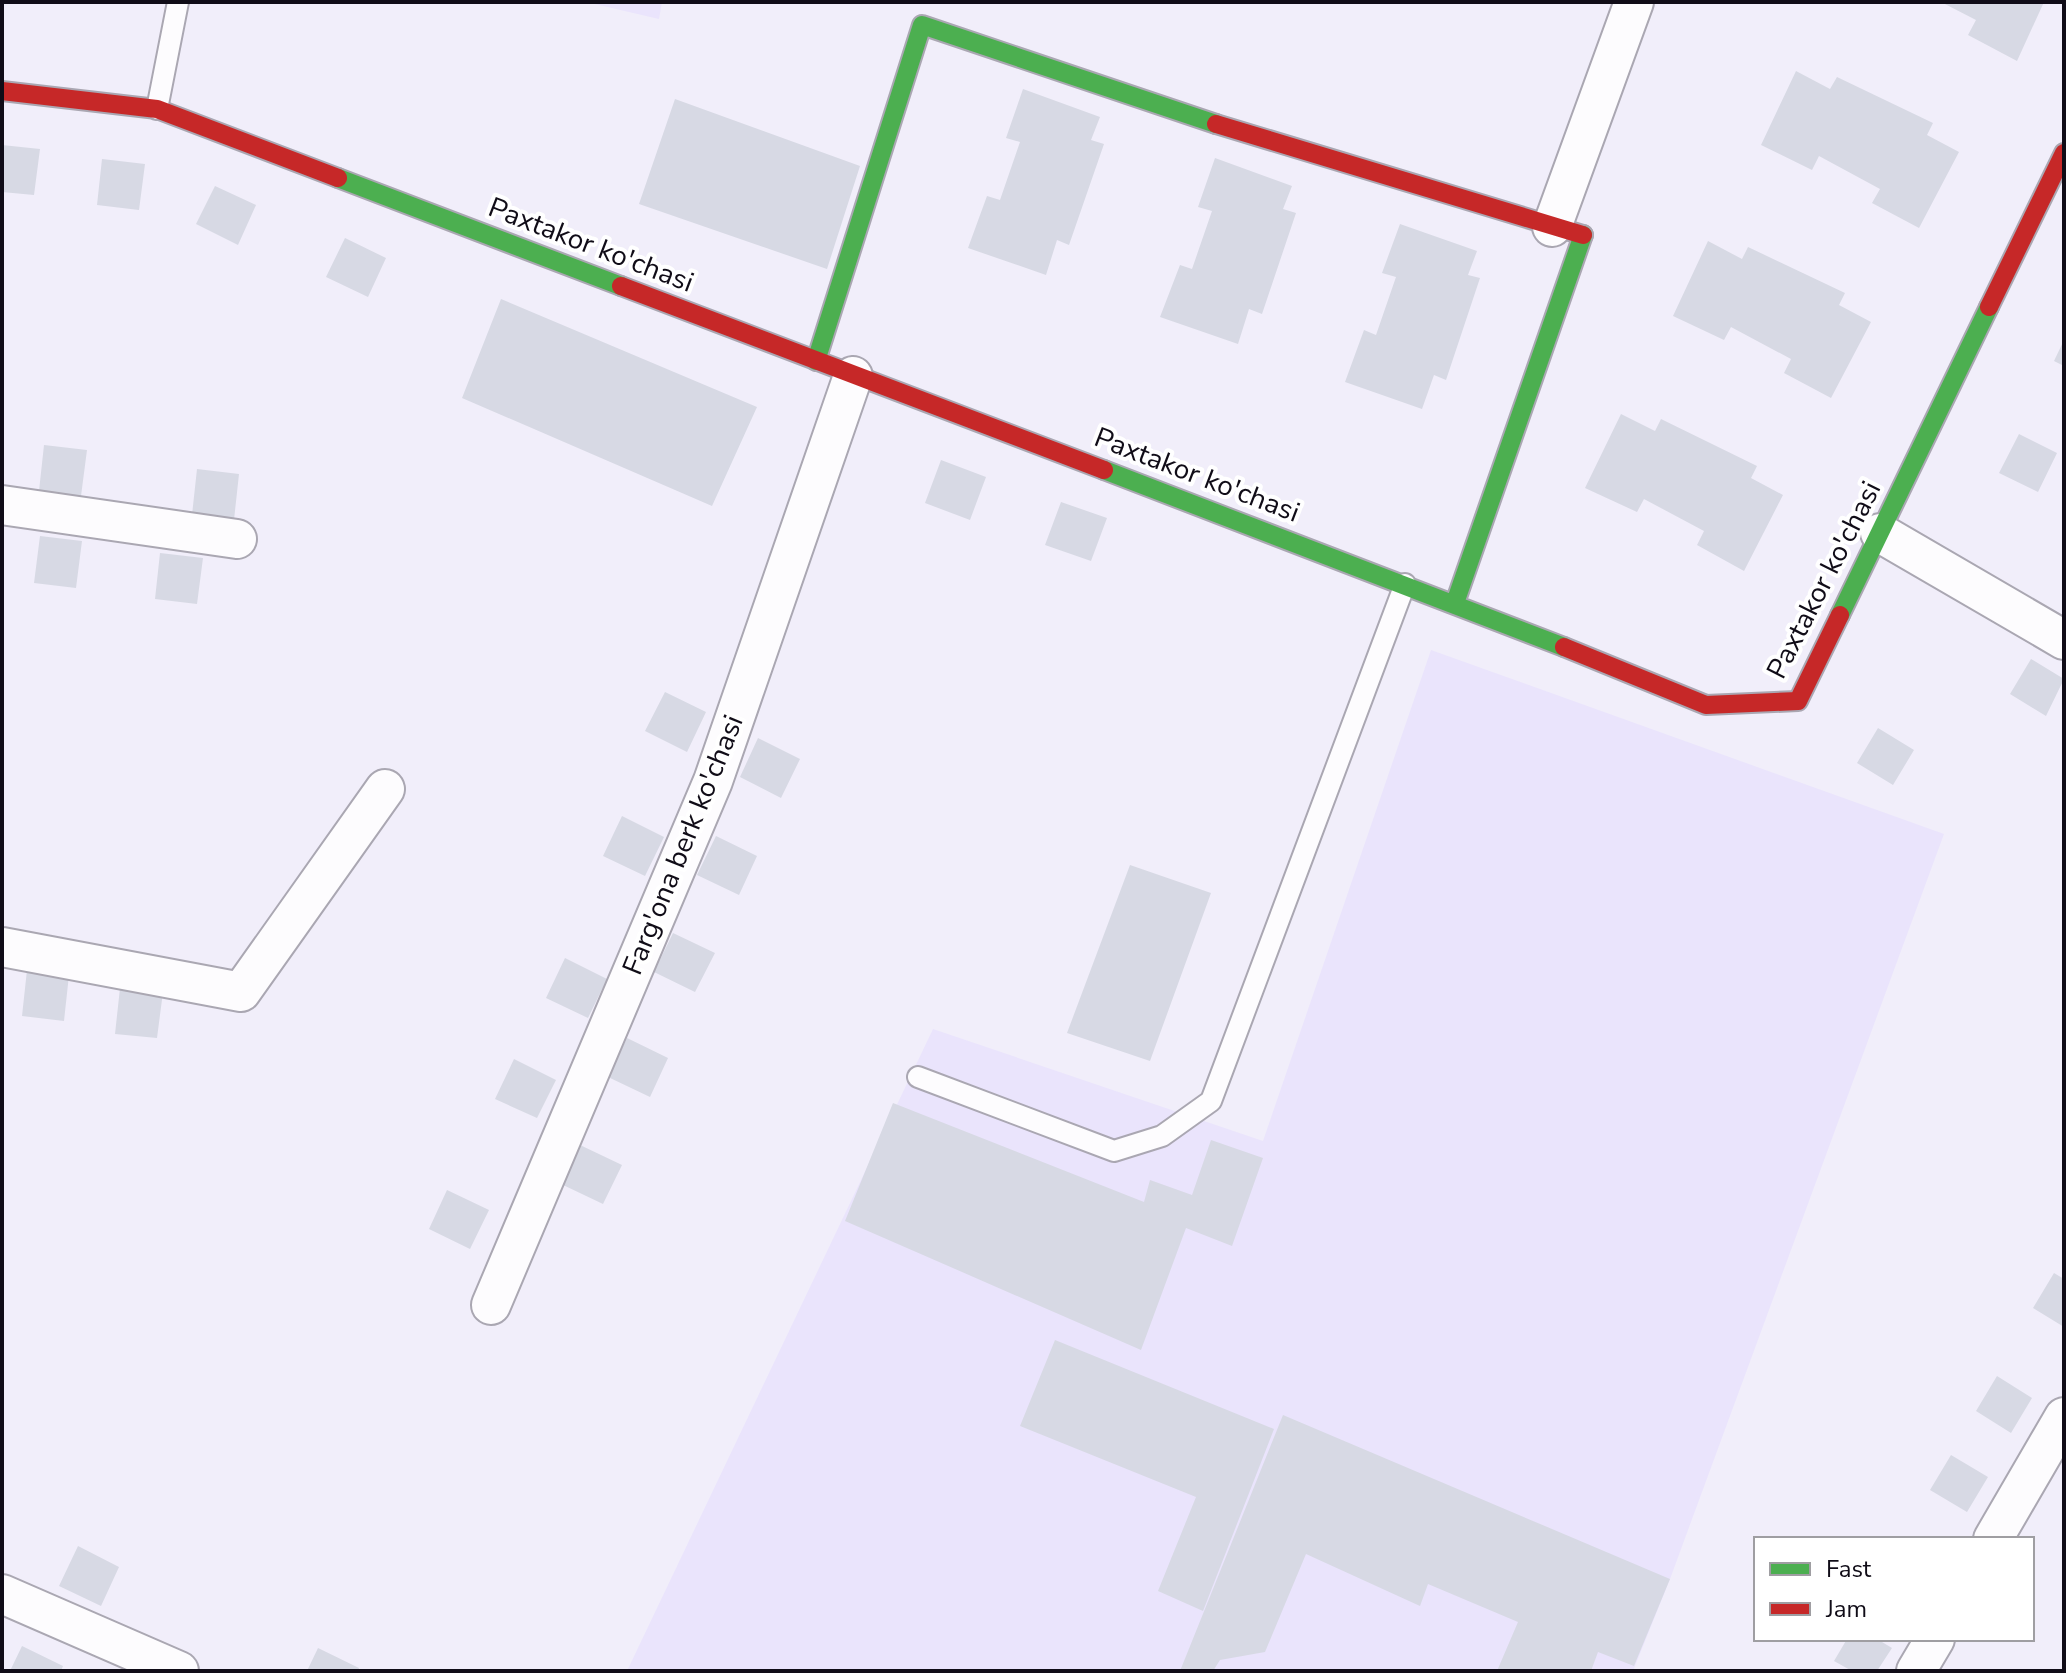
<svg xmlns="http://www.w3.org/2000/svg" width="2066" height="1673" viewBox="0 0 2066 1673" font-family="'Nunito Sans',sans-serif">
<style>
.built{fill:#eae4fc}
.building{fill:#d7d9e4}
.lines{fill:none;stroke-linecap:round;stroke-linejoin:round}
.lane-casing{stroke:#aaa7b2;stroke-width:24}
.street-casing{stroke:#aaa7b2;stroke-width:42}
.fast-casing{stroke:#aaa7b2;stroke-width:22}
.jam-casing{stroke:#aaa7b2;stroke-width:22}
.lane{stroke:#fdfcfe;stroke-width:20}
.street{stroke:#fdfcfe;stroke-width:38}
.fast{stroke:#4caf50;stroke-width:18}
.jam{stroke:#c62828;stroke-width:18}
.labels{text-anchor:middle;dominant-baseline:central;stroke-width:8;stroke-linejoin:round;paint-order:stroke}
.street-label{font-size:28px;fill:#100c17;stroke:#fff}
</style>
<rect width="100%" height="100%" fill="#f1eefa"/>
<!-- built -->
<path class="built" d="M586,2H662L659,19Z
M1431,650L1944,834L1670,1579L1633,1671H627L933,1029L1263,1141Z"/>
<!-- building -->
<path class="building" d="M1941,2H2044L2017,61L1968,35L1976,20Z
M1796,71L1830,89L1837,77L1933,123L1927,135L1959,152L1919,228L1872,203L1880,189L1819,156L1812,170L1761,145Z
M1023,89L1100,117L1091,140L1104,144L1069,245L1057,240L1046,275L968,248L987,196L1000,200L1020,142L1006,138Z
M675,99L860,166L827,269L639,204Z
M2,145L40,149L34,195L2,192Z
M1215,158L1292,186L1283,209L1296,213L1262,314L1249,309L1238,344L1160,317L1180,265L1192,269L1212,211L1198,207Z
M102,159L145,164L139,210L97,205Z
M215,186L256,205L238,245L196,224Z
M1400,224L1477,251L1468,275L1480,278L1446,380L1434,375L1422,409L1345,382L1364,330L1376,335L1396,277L1382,273Z
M345,238L386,258L368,297L326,277Z
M1708,241L1742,259L1748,247L1845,293L1839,305L1871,322L1831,398L1784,373L1791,359L1731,327L1724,340L1673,316Z
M501,299L757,407L712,506L462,398Z
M2064,340V366L2054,361Z
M1621,414L1655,431L1661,419L1757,466L1751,478L1783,495L1744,571L1697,545L1704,531L1644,499L1637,512L1585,488Z
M2019,434L2057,453L2038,492L1999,473Z
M44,445L87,450L81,496L39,491Z
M941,460L986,477L970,520L925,503Z
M197,469L239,474L234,520L192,515Z
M1061,502L1107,518L1091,561L1045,545Z
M40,536L82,541L76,588L34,583Z
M160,553L203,558L197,604L155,599Z
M2031,659L2064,679L2046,716L2010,694Z
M665,692L706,712L687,752L645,731Z
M1878,728L1914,750L1893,785L1857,763Z
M758,738L800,759L781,798L740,777Z
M622,816L664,837L645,876L603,856Z
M716,836L757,856L739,895L697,875Z
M1130,865L1211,893L1150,1061L1067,1033Z
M673,933L715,953L695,992L654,972Z
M565,958L607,979L588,1018L546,998Z
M27,970L69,975L64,1021L22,1016Z
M120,988L163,992L157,1038L115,1034Z
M627,1038L668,1058L650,1097L608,1077Z
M514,1059L556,1080L537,1118L495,1099Z
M893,1103L1144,1202L1150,1180L1192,1195L1211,1140L1263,1158L1232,1246L1186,1228L1141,1350L845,1221Z
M580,1145L622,1165L603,1204L561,1184Z
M447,1190L489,1210L470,1249L429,1229Z
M2054,1273L2064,1279V1327L2033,1308Z
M1055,1340L1274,1429L1203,1611L1158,1591L1196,1497L1020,1426Z
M1997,1376L2032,1398L2011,1433L1976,1411Z
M1283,1415L1670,1579L1634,1666L1598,1652L1591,1671H1497L1518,1622L1428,1584L1420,1606L1306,1554L1265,1652L1220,1660L1213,1671H1180Z
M1951,1455L1988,1477L1967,1512L1930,1490Z
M78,1546L119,1567L101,1606L59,1586Z
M1847,1639H1877L1892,1648L1877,1671H1852L1834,1661Z
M22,1646L63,1666L61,1671H10Z
M318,1648L359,1668L358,1671H307Z"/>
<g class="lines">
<defs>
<path id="lane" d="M157,109L178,2
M918,1077L1114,1151L1162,1136L1211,1101L1405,584"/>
<path id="street" d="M1552,227L1634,2
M2,505L237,539
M1880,533L2064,640
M2,947L241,992L385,789
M491,1305L713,781L853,376
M1993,1539L2064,1417
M2,1594L179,1671
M1916,1671L1935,1639"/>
<path id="fast" d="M338,178L621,286
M816,361L922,25L1216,124
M1104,470L1564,647
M1455,603L1583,235
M1840,615L1989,307"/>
<path id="jam" d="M2,91L157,109L338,178
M1216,124L1583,235
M621,286L1104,470
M1989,307L2064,153
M1564,647L1706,705L1798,701L1840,615"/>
</defs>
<!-- lane casing -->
<use href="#lane" class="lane-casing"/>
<!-- street casing -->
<use href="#street" class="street-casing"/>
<!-- fast casing -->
<use href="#fast" class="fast-casing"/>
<!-- jam casing -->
<use href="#jam" class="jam-casing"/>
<!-- lane -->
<use href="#lane" class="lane"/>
<!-- street -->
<use href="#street" class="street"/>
<!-- fast -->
<use href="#fast" class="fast"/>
<!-- jam -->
<use href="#jam" class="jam"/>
</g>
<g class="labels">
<!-- street labels -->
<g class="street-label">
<text transform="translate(591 245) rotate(21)">Paxtakor ko'chasi</text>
<text transform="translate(1197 475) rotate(21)">Paxtakor ko'chasi</text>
<text transform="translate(1824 580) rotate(-63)">Paxtakor ko'chasi</text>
<text transform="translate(683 845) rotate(-68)">Farg'ona berk ko'chasi</text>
</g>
</g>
<!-- border -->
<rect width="2066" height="1673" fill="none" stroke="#100c17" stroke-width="8"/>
<!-- legend -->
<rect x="1754" y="1537" width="280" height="104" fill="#ffffff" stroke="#9f9ea2" stroke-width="2"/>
<rect x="1770" y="1563" width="40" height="12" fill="#4caf50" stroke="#9f9ea2" stroke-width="2"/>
<text x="1826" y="1577" font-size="24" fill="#100c17">Fast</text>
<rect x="1770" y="1603" width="40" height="12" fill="#c62828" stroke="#9f9ea2" stroke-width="2"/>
<text x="1826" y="1617" font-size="24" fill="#100c17">Jam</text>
</svg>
